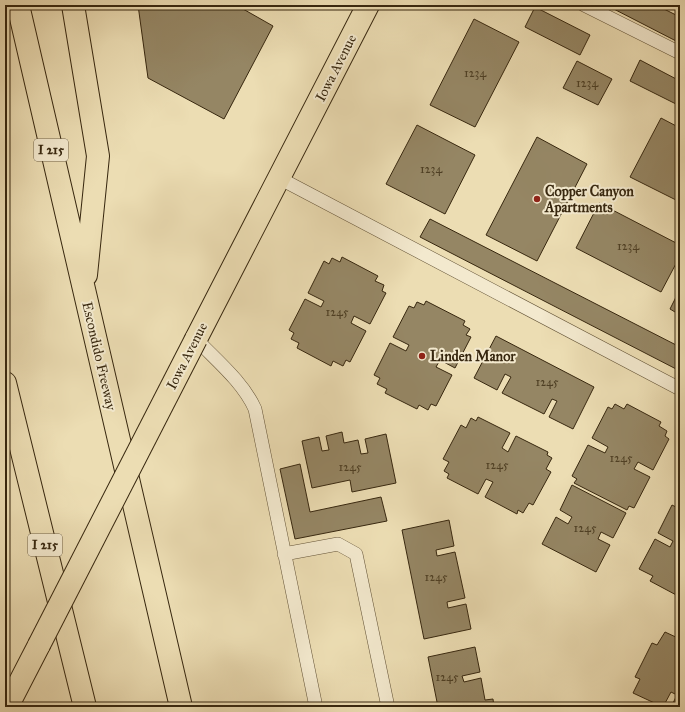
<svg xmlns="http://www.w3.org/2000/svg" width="685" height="712" viewBox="0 0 685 712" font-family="'IM FELL Great Primer',serif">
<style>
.building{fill:#958664;stroke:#37270f}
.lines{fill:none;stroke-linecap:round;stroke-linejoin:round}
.service-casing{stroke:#645438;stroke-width:14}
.primary-casing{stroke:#37270f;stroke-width:24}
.motorway-casing{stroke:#37270f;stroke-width:24}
.service{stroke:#f3e9ce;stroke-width:13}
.primary{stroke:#ecddb3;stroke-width:22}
.motorway{stroke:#ecddb3;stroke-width:22}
.primary-bridge-casing{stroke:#37270f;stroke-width:24;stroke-linecap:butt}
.primary-bridge{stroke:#ecddb3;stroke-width:22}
.poi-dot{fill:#8f2418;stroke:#f3e9ce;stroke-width:1.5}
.labels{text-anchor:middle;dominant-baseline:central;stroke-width:4;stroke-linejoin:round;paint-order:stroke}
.number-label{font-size:12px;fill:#4e3f24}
.shield{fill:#f3e9ce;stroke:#6f6148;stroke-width:1}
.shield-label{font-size:13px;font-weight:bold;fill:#37270f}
.street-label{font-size:14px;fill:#37270f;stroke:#f3e9ce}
.poi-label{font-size:14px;font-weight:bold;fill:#37270f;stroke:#f3e9ce;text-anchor:start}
</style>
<rect width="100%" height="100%" fill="#ecddb3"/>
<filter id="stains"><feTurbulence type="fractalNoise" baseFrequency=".005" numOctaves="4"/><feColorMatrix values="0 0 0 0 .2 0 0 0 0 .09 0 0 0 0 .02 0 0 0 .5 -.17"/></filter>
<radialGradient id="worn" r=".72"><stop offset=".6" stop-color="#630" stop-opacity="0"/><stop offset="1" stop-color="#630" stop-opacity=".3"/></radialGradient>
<!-- building -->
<path class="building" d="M138,5H236L273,26L224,119L148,78Z
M606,5H656L680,17V37L678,42Z
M535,7L590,35L580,55L525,27Z
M474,19L519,42L475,127L430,105Z
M640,60L680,81V106L630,81Z
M577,61L612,79L598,105L563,88Z
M661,118L680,128V202L630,177Z
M417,125L475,155L445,214L386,184Z
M537,137L587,164L537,261L486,235Z
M599,203L680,245V256L661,292L576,248Z
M430,219L680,347V371L420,237Z
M342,257L378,276L375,281L384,285L382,291L386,293L370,324L354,316L351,323L366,331L350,362L346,360L343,366L333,361L331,366L297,348L299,343L291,339L294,333L289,330L305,299L321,307L324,301L308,293L324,261L329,264L332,258L340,262Z
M680,289V315L670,309Z
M426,301L465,321L463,325L470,329L466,335L471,337L455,368L440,360L436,367L452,375L436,406L431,404L428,410L419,405L417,409L385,393L387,389L377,384L380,378L374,375L390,343L406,351L409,345L393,337L409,306L414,308L417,302L424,305Z
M496,336L594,387L573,429L549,417L557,401L552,399L544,414L502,393L511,377L505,374L497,390L474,378Z
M615,404L624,409L627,404L661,422L659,426L667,431L665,436L669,439L653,470L638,462L634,469L650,477L634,508L629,506L627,510L574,483L577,479L572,476L588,445L605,453L608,447L592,438L608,407L612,409Z
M478,417L510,433L502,448L508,452L516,436L548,452L547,455L552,458L546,469L551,472L533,505L529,503L523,513L518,510L517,514L485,497L493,482L486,479L478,494L447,478L449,474L444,471L449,462L443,459L461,425L466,428L471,418L476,421Z
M342,432L344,443L358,440L361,454L368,453L365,439L386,434L396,483L352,492L350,480L312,488L302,441L319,437L322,451L329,450L326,436Z
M300,464L310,512L381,497L387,521L295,539L280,469Z
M572,485L626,513L613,538L601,532L598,539L610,545L596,572L542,544L556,517L568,524L572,517L560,510Z
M672,505L680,509V597L650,581L653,576L639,569L655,539L670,547L673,541L658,533Z
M449,520L454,546L436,550L437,556L455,552L465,598L447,602L448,608L466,604L471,629L424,639L402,530Z
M665,632L680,639V707H671L677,695L671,692L663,707L633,693L640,679L635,677L652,643L657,645Z
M475,647L480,672L462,676L464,682L481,678L485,700L493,699L494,707H438L428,657Z"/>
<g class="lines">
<defs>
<path id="service" d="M584,5L680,53
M279,178L680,389
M196,339C216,360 243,382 255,409L316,707
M284,554L338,544L356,554L388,707"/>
<path id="primary" d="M196,339L368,5
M7,707L39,645"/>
<path id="motorway" d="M18,5L181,707
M73,5L98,156L86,275
M5,383L85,707"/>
</defs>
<!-- service casing -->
<use href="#service" class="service-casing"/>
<!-- primary casing -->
<use href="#primary" class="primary-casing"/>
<!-- motorway casing -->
<use href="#motorway" class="motorway-casing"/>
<!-- service -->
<use href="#service" class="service"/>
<!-- primary -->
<use href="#primary" class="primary"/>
<!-- motorway -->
<use href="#motorway" class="motorway"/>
<defs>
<path id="primary-bridge" d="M39,645L196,339"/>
</defs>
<!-- primary-bridge casing -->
<use href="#primary-bridge" class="primary-bridge-casing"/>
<!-- primary-bridge -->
<use href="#primary-bridge" class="primary-bridge"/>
</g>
<!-- markers -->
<g class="poi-dot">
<circle cx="537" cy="199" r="4"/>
<circle cx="422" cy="356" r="4"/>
</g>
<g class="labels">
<!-- number labels -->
<g class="number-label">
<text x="475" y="73">1234</text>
<text x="587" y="83">1234</text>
<text x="431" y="169">1234</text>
<text x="628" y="246">1234</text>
<text x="337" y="312">1245</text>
<text x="547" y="382">1245</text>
<text x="621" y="458">1245</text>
<text x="497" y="465">1245</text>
<text x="350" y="467">1245</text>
<text x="585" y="528">1245</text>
<text x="436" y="577">1245</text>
<text x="447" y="677">1245</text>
</g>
<!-- shield labels -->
<g class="shield">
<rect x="34" y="139" width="34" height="22" rx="3"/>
<rect x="28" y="534" width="34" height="22" rx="3"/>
</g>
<g class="shield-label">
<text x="51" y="150">I 215</text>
<text x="45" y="545">I 215</text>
</g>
<!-- street labels -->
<g class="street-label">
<text transform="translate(336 68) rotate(-63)">Iowa Avenue</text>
<text transform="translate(99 356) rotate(77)">Escondido Freeway</text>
<text transform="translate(187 356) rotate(-63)">Iowa Avenue</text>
</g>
<!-- poi labels -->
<g class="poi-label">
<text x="545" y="191">Copper Canyon<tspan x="545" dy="16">Apartments</tspan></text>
<text x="430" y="356">Linden Manor</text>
</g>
</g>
<!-- margin -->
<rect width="685" height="712" fill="none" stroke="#ecddb3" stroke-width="20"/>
<rect x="6" y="6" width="673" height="700" fill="none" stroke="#37270f" stroke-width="2"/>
<rect x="10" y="10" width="665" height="692" fill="none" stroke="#37270f"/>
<rect width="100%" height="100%" filter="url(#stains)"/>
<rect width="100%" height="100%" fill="url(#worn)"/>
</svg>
